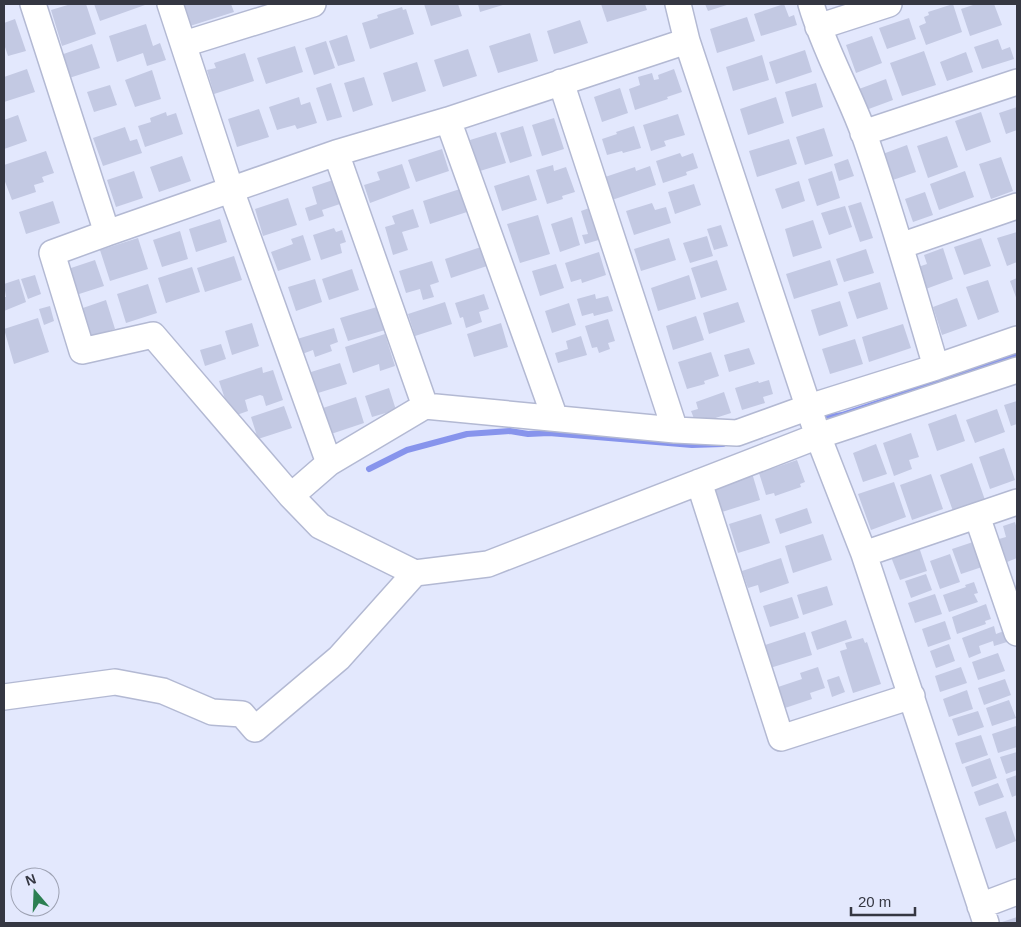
<svg xmlns="http://www.w3.org/2000/svg" width="1021" height="927" viewBox="0 0 1021 927" font-family="Arial,sans-serif">
<style>
.lines{fill:none;stroke-linecap:round;stroke-linejoin:round}
.stream{stroke:#8794ec;stroke-width:6}
.building{fill:#c3c9e3}
.minor-casing{stroke:#b3b9d3;stroke-width:28}
.minor{stroke:#fff;stroke-width:25}
</style>
<rect width="100%" height="100%" fill="#e3e8fd"/>
<g class="lines">
<!-- stream -->
<path class="stream" d="M819,419L842,415L1017,356
M369,469L407,450L467,434L510,431L528,434L549,433L692,445L723,444"/>
</g>
<!-- building -->
<path class="building" d="M71,4H86L96,34L62,46L51,10Z
M94,4H145V5L100,21Z
M183,4H231L234,12L190,26Z
M424,4H458L462,16L431,26Z
M478,4H506L480,12Z
M601,4H645L647,10L607,22Z
M705,4H730L708,11Z
M784,4L789,17L794,15L797,25L761,36L754,14Z
M953,4L962,32L926,45L919,26L926,23L924,17L929,15L928,12Z
M976,4H994L1002,25L970,36L961,9Z
M402,7L403,10L406,9L414,34L370,49L362,23L378,18L377,15Z
M747,17L755,41L717,53L710,29Z
M909,18L916,39L887,49L879,28Z
M15,19L26,51L8,56L4,44V23Z
M580,20L588,43L554,54L547,31Z
M146,24L153,46L160,43L166,60L147,66L143,53L117,62L109,36Z
M530,33L538,61L498,73L489,46Z
M347,35L355,61L338,66L329,41Z
M872,36L882,63L856,73L846,45Z
M998,39L1002,50L1010,47L1014,59L982,69L974,47Z
M326,41L335,68L314,75L305,48Z
M92,44L100,68L63,80L55,57Z
M295,46L303,72L266,84L257,58Z
M468,49L477,76L443,87L434,60Z
M805,50L812,72L776,84L769,62Z
M924,51L936,85L902,96L890,63Z
M966,52L973,72L947,81L940,62Z
M245,53L254,81L214,94L207,70L216,68L214,63Z
M762,55L769,80L733,91L726,67Z
M417,62L426,91L392,102L383,73Z
M27,69L35,92L4,102V77Z
M674,69L682,92L667,97L668,99L635,110L629,89L640,85L638,77L652,73L654,80L659,79L658,75Z
M152,70L161,99L135,107L125,80Z
M364,77L373,105L353,112L344,83Z
M886,79L893,100L866,110L859,89Z
M331,83L342,117L327,121L316,88Z
M816,83L823,107L792,117L785,92Z
M110,85L117,105L94,112L87,92Z
M620,88L628,113L602,122L594,97Z
M299,97L301,105L310,102L317,123L297,129L295,125L277,130L269,107Z
M776,97L784,123L748,135L740,109Z
M1017,107V130L1006,134L999,113Z
M259,109L269,137L237,147L228,119Z
M166,112L167,116L176,113L183,134L145,147L138,126L151,122L150,118Z
M981,112L991,142L966,151L955,121Z
M678,114L685,135L664,141L666,146L651,151L643,125Z
M18,115L27,141L4,149V120Z
M554,118L564,149L542,156L532,125Z
M523,126L532,156L510,163L500,133Z
M634,126L641,148L623,153L622,151L607,155L602,139L617,134L616,132Z
M125,127L130,141L137,139L142,153L103,166L93,138Z
M824,128L833,156L805,165L796,137Z
M496,132L506,163L480,171L470,140Z
M947,136L958,167L928,178L917,146Z
M789,139L797,164L757,177L749,151Z
M907,145L916,172L890,181L880,155Z
M442,149L449,171L416,182L408,160Z
M46,151L54,173L42,177L44,182L34,185L36,192L12,200L4,179V165Z
M680,153L682,157L693,153L698,168L686,172L687,175L663,183L656,161Z
M182,156L191,181L159,192L150,167Z
M1001,157L1013,191L991,199L979,164Z
M848,159L854,176L839,181L834,164Z
M402,164L410,188L370,203L364,185L380,180L377,172Z
M553,165L554,171L566,167L575,192L562,196L563,199L547,204L536,170Z
M650,166L656,185L612,200L605,177L635,167L636,171Z
M134,171L143,198L116,207L107,180Z
M832,171L840,198L817,206L808,179Z
M965,171L974,197L939,210L930,184Z
M529,175L537,200L502,211L494,186Z
M333,180L340,204L322,210L324,216L309,221L305,208L317,204L312,187Z
M799,181L805,201L782,209L775,189Z
M694,184L701,205L675,214L668,192Z
M460,189L467,212L430,224L423,201Z
M925,192L933,215L913,222L905,199Z
M288,198L297,225L263,236L255,209Z
M53,201L60,223L26,234L19,212Z
M861,202L873,238L860,242L848,206Z
M652,203L655,210L666,207L671,223L634,235L626,211Z
M845,206L852,227L829,235L821,213Z
M592,207L602,239L585,244L582,235L588,234L581,211Z
M413,209L419,227L402,232L408,250L393,255L385,227L395,224L392,216Z
M538,215L550,254L520,263L507,224Z
M572,217L580,245L560,252L551,224Z
M220,219L227,242L196,252L189,229Z
M813,220L822,248L793,257L785,229Z
M721,225L728,246L714,250L707,229Z
M334,228L336,232L342,230L346,242L340,244L342,253L321,260L313,235Z
M180,231L188,259L162,267L153,240Z
M1017,232V262L1007,266L997,238Z
M303,235L311,260L278,271L271,252L293,244L291,239Z
M707,236L713,256L690,263L683,243Z
M138,238L148,269L110,281L100,250Z
M669,238L676,260L641,271L634,249Z
M981,238L991,266L964,275L954,247Z
M481,247L487,266L451,278L445,259Z
M943,248L953,279L923,290L915,268L927,264L924,255Z
M866,249L874,273L844,282L836,259Z
M599,252L606,275L582,283L581,279L571,282L565,263Z
M234,256L242,280L205,292L197,268Z
M95,260L104,286L76,295L68,269Z
M717,260L727,290L701,298L691,268Z
M830,260L838,285L794,299L786,274Z
M432,261L439,282L430,285L434,297L423,300L420,289L406,293L399,271Z
M556,264L564,288L540,296L532,271Z
M192,267L200,292L166,303L158,278Z
M352,269L359,290L329,300L322,279Z
M35,275L41,294L28,299L21,279Z
M689,275L696,299L658,311L651,288Z
M1017,278V300L1010,281Z
M19,279L26,302L4,311V297H6L4,284Z
M315,279L322,302L296,311L288,287Z
M988,280L999,312L978,320L966,287Z
M880,282L888,309L857,319L848,292Z
M148,284L157,313L126,323L117,294Z
M484,294L489,309L479,312L482,322L466,328L463,317L460,318L455,303Z
M595,294L596,299L608,296L613,311L594,316L593,313L582,316L577,299Z
M957,298L967,326L942,335L933,307Z
M106,300L115,329L90,337L80,309Z
M840,301L848,326L819,336L811,310Z
M445,302L452,324L415,336L408,314Z
M738,302L745,322L709,334L703,313Z
M569,303L576,325L552,333L545,311Z
M50,306L54,321L44,325L39,309Z
M377,307L385,330L348,341L340,318Z
M696,316L704,340L673,350L666,326Z
M38,318L49,352L14,364L4,329Z
M608,319L615,341L608,343L610,349L599,353L597,347L592,348L585,326Z
M252,323L259,346L232,355L225,331Z
M501,323L508,347L474,357L467,334Z
M903,324L911,348L869,362L862,337Z
M334,328L338,342L330,345L332,351L315,357L313,350L302,354L297,339Z
M385,334L395,366L380,371L379,364L353,373L345,347Z
M581,336L587,355L558,363L555,353L568,349L566,341Z
M855,339L863,364L830,374L822,349Z
M221,344L226,359L205,366L200,350Z
M749,348L755,364L729,372L724,355Z
M711,352L719,376L704,381L705,384L687,389L678,362Z
M340,363L347,384L318,393L311,372Z
M262,367L263,373L273,370L283,400L266,406L263,396L260,395L245,400L248,411L231,417L219,381Z
M769,380L773,394L763,397L765,403L742,410L735,388L758,381L759,383Z
M389,388L396,410L372,417L365,396Z
M724,392L731,413L703,422L695,421L691,411L698,409L696,402Z
M356,397L364,423L331,434L323,408Z
M1017,401V424L1011,426L1004,405Z
M284,406L292,428L258,439L251,417Z
M997,409L1005,432L975,443L966,420Z
M956,414L965,441L937,451L928,424Z
M911,433L919,457L909,460L912,469L894,476L883,443Z
M876,444L887,474L863,482L853,453Z
M1004,448L1015,480L990,489L979,457Z
M797,460L805,482L800,484L801,487L775,496L774,493L766,495L759,473Z
M972,463L985,500L953,511L940,475Z
M752,473L760,500L722,512L713,486Z
M931,474L943,509L912,520L900,485Z
M894,482L906,517L871,530L858,494Z
M807,508L812,523L780,534L775,519Z
M761,514L770,543L738,553L729,524Z
M1015,522L1017,529V558L1007,562L999,539L1006,537L1003,526Z
M823,534L832,560L793,573L785,546Z
M973,542L982,567L961,574L952,549Z
M919,547L927,571L900,580L891,557Z
M950,554L960,582L940,589L930,561Z
M781,558L789,583L760,593L758,585L748,588L742,571Z
M926,574L932,590L911,598L905,581Z
M974,582L978,593L974,594L978,602L949,612L943,595L966,587L965,585Z
M827,586L833,605L803,615L797,595Z
M935,594L942,614L915,623L908,603Z
M792,597L799,618L770,627L763,606Z
M986,604L991,619L985,621L986,624L957,634L952,617Z
M846,620L852,638L817,650L811,632Z
M945,621L951,639L928,647L922,629Z
M994,626L996,634L1004,631L1007,642L994,646L993,641L979,646L981,653L969,658L962,638Z
M805,632L812,655L770,668L762,646Z
M863,638L865,643L867,642L881,684L853,693L840,651L847,649L845,643Z
M949,644L955,661L936,668L930,651Z
M998,653L1005,671L978,680L972,662Z
M818,667L825,688L810,693L812,699L785,708L778,687L802,679L800,673Z
M961,667L967,683L940,692L935,676Z
M839,676L845,692L832,697L827,680Z
M1005,679L1011,695L984,705L978,688Z
M967,690L973,709L949,717L943,699Z
M1009,700L1016,718L992,726L986,708Z
M978,711L984,727L958,736L952,719Z
M1016,726L1017,747L998,753L992,734Z
M981,735L988,755L962,764L955,743Z
M1017,752V770L1006,774L1000,757Z
M990,758L997,778L972,787L965,767Z
M1017,775V795L1012,797L1006,779Z
M998,783L1004,797L979,806L974,792Z
M1006,811L1016,841L996,849L985,818Z
M1017,917V923H999Z"/>
<g class="lines">
<defs>
<path id="minor" d="M33,4L107,233L52,253L82,351L153,335L291,496L329,463L425,406L675,430L737,433L809,407L936,367L1017,339
M170,4L231,190L329,463
M678,4L687,41L818,436L864,554L986,923
M811,4C824,49 848,90 864,134C891,211 913,289 936,367
M818,27L889,4
M184,44L313,4
M561,82L675,430
M448,120L555,418
M863,133L1017,82
M336,153L425,406
M107,233L336,153L448,120L687,41
M900,246L1017,206
M699,482L781,738L912,696
M291,496L320,526L415,573L488,564L818,436L1017,370
M977,516L1017,633
M864,554L1017,502
M4,697L115,682L163,691L212,712L242,714L255,729L339,658L415,573
M980,906L1017,892"/>
</defs>
<!-- minor casing -->
<use href="#minor" class="minor-casing"/>
<!-- minor -->
<use href="#minor" class="minor"/>
</g>
<!-- border -->
<rect width="1021" height="927" fill="none" stroke="#353742" stroke-width="10"/>
<!-- north arrow -->
<g transform="translate(35 892) rotate(341)"><circle r="24" fill="#e3e8fd" stroke="#9da1b2"/>
<path d="M0-4L9 19L0 12L-9 19Z" fill="#2c7f52"/>
<text y="-8" font-size="14" font-weight="bold" text-anchor="middle" fill="#353742">N</text>
</g>
<!-- scale -->
<path d="M851 907v8h64v-8" fill="none" stroke="#353742" stroke-width="2.5"/>
<text x="858" y="907" font-size="15" fill="#353742" stroke="#e3e8fd" stroke-width="4" paint-order="stroke">20 m</text>
</svg>
